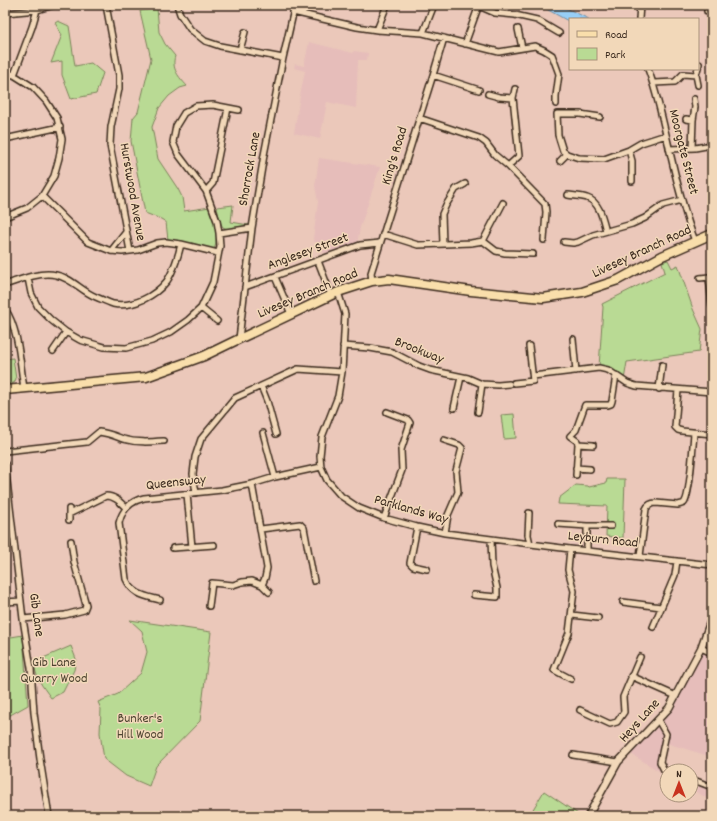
<svg xmlns="http://www.w3.org/2000/svg" width="717" height="821" viewBox="0 0 717 821" font-family="Dekko,sans-serif">
<style>
.built{fill:#e6bdba}
.green{fill:#b9da94;stroke:#7a8259}
.water{fill:#97cef6;stroke:#728ca0}
.lines{fill:none;stroke-linecap:round;stroke-linejoin:round}
.minor-casing{stroke:#3b2a1e;stroke-width:8}
.tertiary-casing{stroke:#3b2a1e;stroke-width:9}
.primary-casing{stroke:#3b2a1e;stroke-width:11}
.minor{stroke:#f2d8b9;stroke-width:5}
.tertiary{stroke:#f2d8b9;stroke-width:6}
.primary{stroke:#f9deab;stroke-width:8}
.labels{text-anchor:middle;dominant-baseline:central;stroke-width:3;stroke-linejoin:round;paint-order:stroke}
.street-label{font-size:14px;fill:#3b2a1e;stroke:#f2d8b9}
.park-label{font-size:14px;fill:#4e4430;stroke:#f2d8b9}
</style>
<rect width="100%" height="100%" fill="#ebc8ba"/>
<filter id="ink" filterUnits="userSpaceOnUse"><feTurbulence type="fractalNoise" baseFrequency=".025" numOctaves="2"/><feDisplacementMap in="SourceGraphic" scale="8" xChannelSelector="R" yChannelSelector="G"/><feConvolveMatrix kernelMatrix="1 2 1 2 8 2 1 2 1" color-interpolation-filters="sRGB"/></filter>
<g filter="url(#ink)">
<!-- built -->
<path class="built" d="M309,42L353,53L354,51L368,53L367,60H358L356,108L327,102L320,139L294,133L300,96L305,71L294,68L295,64L304,66Z
M319,158L380,167L360,228L357,244L328,254L321,251L313,239L318,202L315,186Z
M702,652L712,653V757L666,743L659,771L631,754L676,703Z
M691,782L712,789V801L691,789Z"/>
<!-- green -->
<path class="green" d="M157,8L159,32L165,44L175,56C171,69 179,77 187,86L180,88L169,96L159,108L152,127L158,159L178,189L182,197L184,211L210,207C214,218 217,230 216,242C216,245 214,248 214,251L183,242L168,240L166,222L161,219L145,213L131,141L133,118L138,112L151,59L140,11Z
M58,21L69,26L75,66L91,63L103,73L96,94L71,99L62,75V61L51,63L62,35L55,23Z
M233,205L231,222L249,225C243,226 227,231 223,227C220,224 218,212 217,207Z
M668,260L672,268L678,265L693,309L702,329L699,352L627,362L624,380L599,367L603,307L602,304L665,272L662,262Z
M13,358L16,379L14,383L5,384V359Z
M514,414L516,438L504,439L501,415Z
M607,479H625L623,538L606,536L607,506L558,504L559,498L576,485L588,486L589,487L606,483Z
M130,620L211,632L200,721L156,766L149,786L126,776L104,759L100,733L101,709L98,702L118,694L141,673L147,652L142,631Z
M23,635L28,705L5,718V638Z
M71,646L76,659L74,670L63,692L51,698C41,684 36,679 34,662Z
M544,791L581,816H529Z"/>
<!-- water -->
<path class="water" d="M539,5H560L589,19H570V22Z"/>
<g class="lines">
<defs>
<path id="minor" d="M6,5L7,13
M106,5L119,75V89L111,127L110,145L130,251
M177,5L180,14L190,29L205,41L220,46L283,58
M479,6L495,13L515,15L537,20L559,33
M707,11L709,5
M293,12L357,27L377,30L423,33L499,52L535,46L544,50L552,55L555,63L559,74L556,96V104
M5,13L37,10L54,5
M639,19L640,5
M518,29L522,48
M377,30L387,5
M423,33L434,5
M465,44L479,5
M240,50L245,32
M648,69C657,93 662,118 668,143C675,175 683,210 695,241
M5,73L14,75L33,87L46,101L57,118L62,139L59,158L54,176L42,196L27,208L5,217
M14,75L32,27L37,10
M433,75L479,90
M654,83L675,82L683,74L696,75
M698,85L696,75L699,64
M488,94L499,97L513,98
M600,117L580,114H557L558,135L563,151L567,154L579,158L604,159L629,150L641,143L666,135
M419,118L479,138L486,143L495,155L508,166L545,204L546,212L544,240
M686,119L693,120
M5,139L60,127
M692,148L693,120L695,107L694,99
M669,149L695,148L706,146
M629,150L632,161V181
M560,161L567,154
M508,166L519,156L513,98L515,89
M206,191L213,183L228,108
M568,195C574,196 581,196 587,198C600,202 603,220 606,231
M42,196L88,242L111,251L122,252L138,250L157,243L166,242L181,244L218,253
M219,233L252,228
M383,234L418,245L471,243L483,241L503,203
M483,241L496,251L505,253L533,254
M564,242L573,243L578,242L593,235L632,224L645,218L663,205L682,200
M443,244L442,214L446,205L456,189L465,184
M111,251L126,232
M318,261L331,295
M275,277L291,314
M28,278L31,293L38,307L51,320L66,332L80,340L104,347L126,348L152,341L171,332L188,320L201,308L213,282L220,246L219,233L217,221L206,191L178,154L173,142L176,126L184,113L196,106L213,105L239,110
M700,278L709,277L712,306
M372,281L371,273L433,75L444,38
M5,285C19,280 41,271 56,275C72,278 81,291 96,297C101,299 107,302 113,304C133,308 155,296 167,281C173,272 179,254 181,244
M245,287L360,245L380,243
M338,292L345,314L342,372L338,396L322,437L320,456L321,467L327,480L341,496L359,508L384,518L417,527L445,533L570,549L712,565
M201,308L217,321
M5,309C19,329 20,364 24,388
M239,339L252,228L264,155L283,58L295,5
M573,339L576,371
M343,346L370,348L392,352L419,366L430,370L468,378L482,384L498,385L509,384
M53,351L66,332
M533,376L599,368L608,370L627,383L636,386L712,392
M514,383L533,381L529,346
M261,386L267,401L276,434
M659,389L662,365
M678,390L675,427L678,430L682,431L712,434
M454,408L461,377
M478,412L482,384
M263,433L275,477
M444,440L459,445L462,448L456,471L458,492L448,515L445,533
M593,445L578,444L577,441L570,436L576,430L585,405H608L611,404L612,401L616,375
M5,451L87,442L99,432C108,433 115,436 123,439C137,443 150,442 164,441
M5,464L23,619L31,668L34,713L40,759L49,816
M576,468L590,469
M576,475L578,444
M252,484L267,568L265,578L262,585
M196,493L193,474L195,457L201,439L235,398L298,369L342,372
M187,494L192,547
M69,509V520
M529,513L528,535L530,544
M69,514L106,496C115,496 120,502 126,508
M384,518L402,470L401,450L410,423L408,420L387,412
M558,524L587,526V550
M587,526H611
M417,527L410,563L413,566L427,569
M261,529L300,524L304,528L314,581
M173,548L214,545
M570,549L568,570L574,591L569,633L554,670L571,679
M640,556L646,509C648,505 651,503 656,503L678,505C681,504 683,504 684,503C690,497 693,444 694,433
M474,595L497,597V588L492,566L491,539
M160,600C145,596 133,595 126,579L119,523C122,510 131,501 144,498L222,490L252,484L275,477L321,467
M5,602L21,601
M623,602L661,607
M209,606L212,583L233,585L242,582L252,581L262,585L269,592
M572,615L598,618
M23,619L65,615L84,610L86,605L74,562L71,541
M653,627L675,575L677,561
M701,648L712,653
M631,676L676,696
M580,710L610,724L617,722L624,712L623,697L640,657
M658,720L666,734L660,762L664,770L667,771
M573,755L618,762
M691,779L712,787"/>
<path id="tertiary" d="M588,816L618,762L669,708L701,648L712,617"/>
<path id="primary" d="M5,390L146,377L204,356L239,339L338,292L372,281L389,279L471,291L543,298L582,292L618,280L662,256L712,234"/>
</defs>
<!-- minor casing -->
<use href="#minor" class="minor-casing"/>
<!-- tertiary casing -->
<use href="#tertiary" class="tertiary-casing"/>
<!-- primary casing -->
<use href="#primary" class="primary-casing"/>
<!-- minor -->
<use href="#minor" class="minor"/>
<!-- tertiary -->
<use href="#tertiary" class="tertiary"/>
<!-- primary -->
<use href="#primary" class="primary"/>
</g>
</g>
<g class="labels">
<!-- street labels -->
<g class="street-label">
<text transform="translate(683 152) rotate(76)">Moorgate Street</text>
<text transform="translate(395 156) rotate(-73)">King's Road</text>
<text transform="translate(250 169) rotate(-80)">Shorrock Lane</text>
<text transform="translate(132 192) rotate(80)">Hurstwood Avenue</text>
<text transform="translate(308 252) rotate(-20)">Anglesey Street</text>
<text transform="translate(642 252) rotate(-25)">Livesey Branch Road</text>
<text transform="translate(308 294) rotate(-23)">Livesey Branch Road</text>
<text transform="translate(419 351) rotate(22)">Brookway</text>
<text transform="translate(176 483) rotate(-6)">Queensway</text>
<text transform="translate(411 510) rotate(16)">Parklands Way</text>
<text transform="translate(603 540) rotate(6)">Leyburn Road</text>
<text transform="translate(36 615) rotate(82)">Gib Lane</text>
<text transform="translate(640 721) rotate(-48)">Heys Lane</text>
</g>
<!-- park labels -->
<g class="park-label">
<text x="54" y="663">Gib Lane<tspan x="54" dy="16">Quarry Wood</tspan></text>
<text x="140" y="719">Bunker's<tspan x="140" dy="16">Hill Wood</tspan></text>
</g>
</g>
<!-- margin -->
<rect width="717" height="821" fill="none" stroke="#f2d8b9" stroke-width="20"/>
<rect x="10" y="10" width="697" height="801" fill="none" stroke="#3b2a1e" stroke-width="1.5" filter="url(#ink)"/>
<!-- legend -->
<rect x="569" y="18" width="130" height="52" fill="#f2d8b9" stroke="#a9927b"/>
<rect x="577" y="31" width="20" height="6" fill="#f9deab" stroke="#a9927b"/>
<text x="605" y="38" font-size="12" fill="#3b2a1e">Road</text>
<rect x="577" y="48" width="20" height="12" fill="#b9da94" stroke="#a9927b"/>
<text x="605" y="58" font-size="12" fill="#3b2a1e">Park</text>
<!-- north arrow -->
<g transform="translate(679 783)"><circle r="19" fill="#f2d8b9" stroke="#a9927b"/>
<path d="M0-3L7 15L0 10L-7 15Z" fill="#c8321e"/>
<text y="-6" font-size="11" font-weight="bold" text-anchor="middle" fill="#3b2a1e">N</text>
</g>
</svg>
